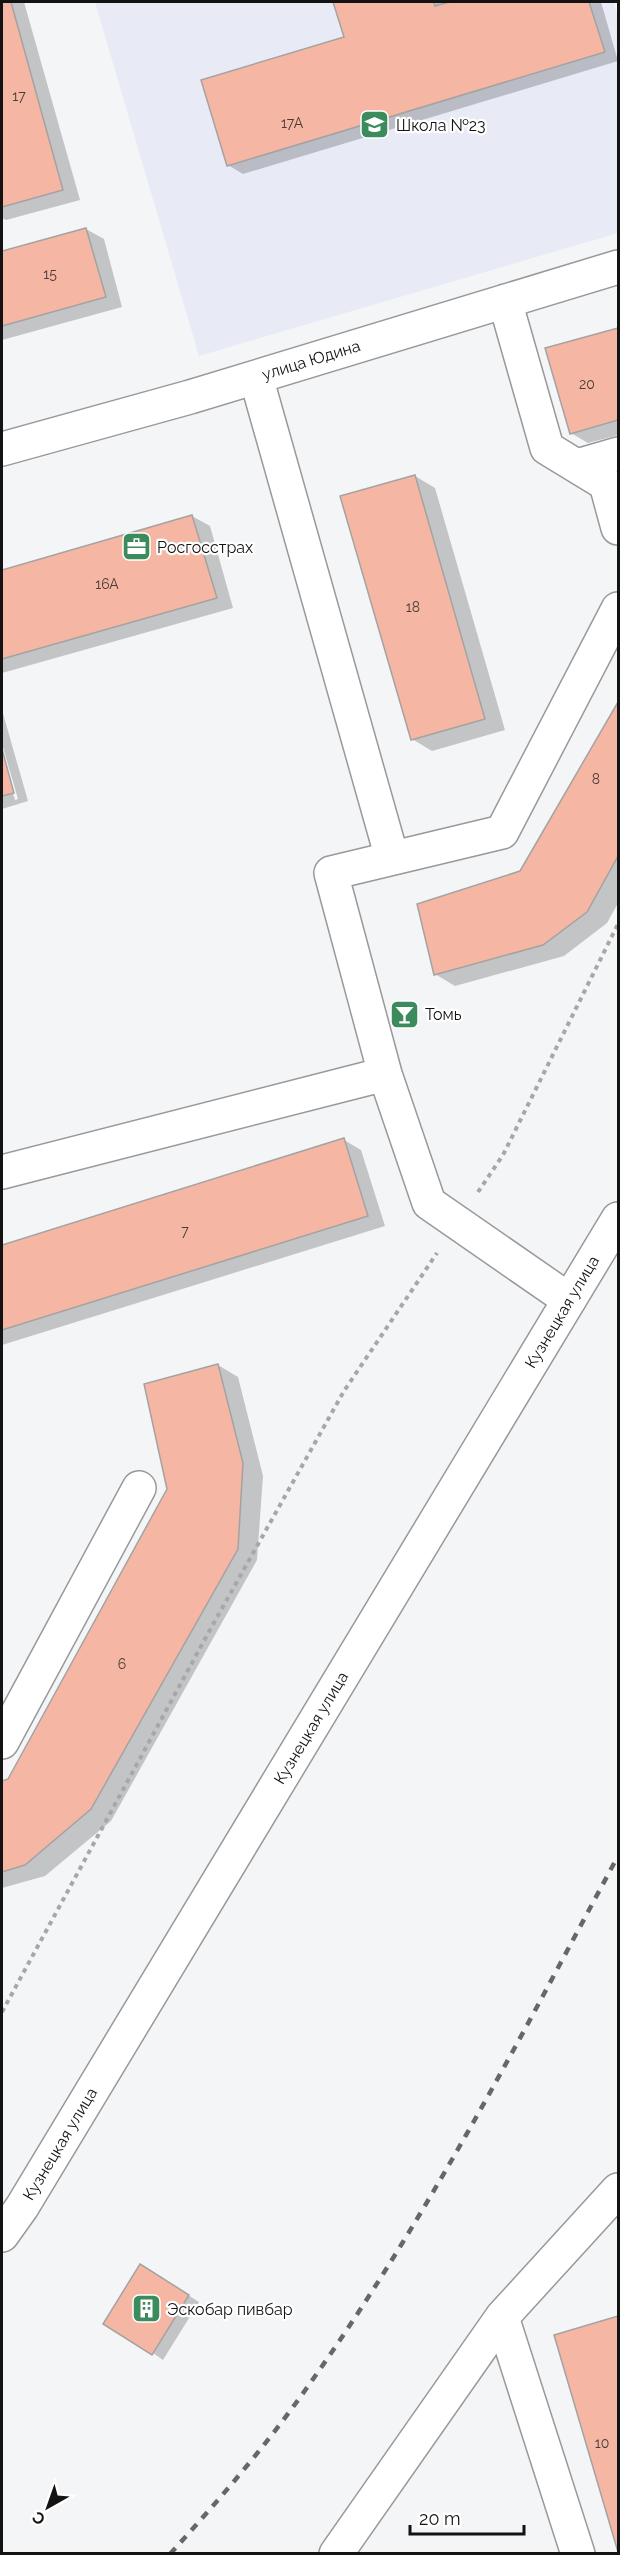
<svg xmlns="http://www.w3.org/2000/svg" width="620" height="2555" viewBox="0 0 620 2555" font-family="Raleway,sans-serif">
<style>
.built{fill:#e8ebf5}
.shadow{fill:#0003}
.building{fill:#f5b7a3;stroke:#a5a2a2;stroke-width:1.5}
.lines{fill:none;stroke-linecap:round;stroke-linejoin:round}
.minor-casing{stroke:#99999c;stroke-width:36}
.major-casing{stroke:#99999c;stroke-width:36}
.path{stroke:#a7a7a9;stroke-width:4;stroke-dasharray:4.5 4.5;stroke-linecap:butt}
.minor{stroke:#fff;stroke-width:33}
.major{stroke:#fff;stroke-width:33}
.rail{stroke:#676769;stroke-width:4.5;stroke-dasharray:8 8;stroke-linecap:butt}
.labels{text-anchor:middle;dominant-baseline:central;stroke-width:4.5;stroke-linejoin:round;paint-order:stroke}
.number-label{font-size:14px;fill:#4c3c38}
.poi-label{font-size:16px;fill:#131314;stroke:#fff;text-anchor:start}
.street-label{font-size:16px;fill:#131314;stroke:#fff}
</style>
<rect width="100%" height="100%" fill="#f4f5f7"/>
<!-- built -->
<path class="built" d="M95,2H614L618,18V233L199,356Z"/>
<!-- shadow -->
<path class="shadow" d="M2,2H24L80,200L6,220L2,218Z
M335,2H445L446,4L454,2H601L618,61L243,174L228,165L346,38Z
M86,229L104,239L122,307L2,340V253Z
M618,330V435L588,443L571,433L547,349Z
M415,476L435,488L505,730L432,751L412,739Z
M192,516L210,526L233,608L2,673V572Z
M618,705V903L607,923L564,956L455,986L435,974L521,872Z
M2,710L28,801L2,809V754L15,800L18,799L2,744Z
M344,1140L361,1150L385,1226L2,1345V1246Z
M218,1365L238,1377L263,1476L257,1560L111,1821L45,1876L2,1888V1783L9,1780L169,1490Z
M151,2272L199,2302L163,2360L153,2353Z
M618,2317V2546L556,2336Z"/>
<!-- building -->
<path class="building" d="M2,2H11L63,190L2,207Z
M333,2H434L435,6L449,2H589L605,52L227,166L201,80L344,37Z
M86,228L106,297L2,326V251Z
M618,328V420L570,434L545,348Z
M415,475L485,719L411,740L340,496Z
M192,515L217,598L2,659V570Z
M618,702V856L587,912L543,945L434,975L417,904L520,871Z
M2,749L14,793L2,796Z
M344,1138L368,1216L2,1330V1245Z
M218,1364L243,1463L238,1549L91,1809L25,1865L2,1872V1781L8,1779L167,1489L144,1384Z
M140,2264L189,2295L152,2355L103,2324Z
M618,2316V2552L554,2335Z"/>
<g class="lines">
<defs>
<path id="minor" d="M505,301L547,448L606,484L618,528
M256,377L392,858
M2,449L190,397L618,267
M577,466L618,454
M385,1074L331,873L502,832L618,609
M2,1172L385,1074L429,1203L569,1300
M2,1742L139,1488
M336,2554L502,2317
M578,2554L502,2317L618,2190"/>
<path id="major" d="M2,2235L22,2207L618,1219"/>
</defs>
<!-- minor casing -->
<use href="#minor" class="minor-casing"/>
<!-- major casing -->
<use href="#major" class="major-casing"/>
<!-- path -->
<path class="path" d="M478,1192L503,1155L618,924
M2,2012L211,1628L344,1391L437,1253"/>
<!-- minor -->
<use href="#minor" class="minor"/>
<!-- major -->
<use href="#major" class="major"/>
<!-- rail -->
<path class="rail" d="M170,2554C218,2501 265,2447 306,2389C426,2221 521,2036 618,1856"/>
</g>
<!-- icons -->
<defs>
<symbol id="school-square" viewBox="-11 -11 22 22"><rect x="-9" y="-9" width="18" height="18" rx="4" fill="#3c8b5c" stroke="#fff"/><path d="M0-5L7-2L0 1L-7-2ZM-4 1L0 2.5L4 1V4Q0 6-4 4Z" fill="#fff"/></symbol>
<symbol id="office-square" viewBox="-11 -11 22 22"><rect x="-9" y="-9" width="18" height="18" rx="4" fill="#3c8b5c" stroke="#fff"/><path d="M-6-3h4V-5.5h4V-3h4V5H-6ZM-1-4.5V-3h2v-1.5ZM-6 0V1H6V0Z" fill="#fff"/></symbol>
<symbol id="bar-square" viewBox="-11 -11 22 22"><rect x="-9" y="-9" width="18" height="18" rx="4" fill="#3c8b5c" stroke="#fff"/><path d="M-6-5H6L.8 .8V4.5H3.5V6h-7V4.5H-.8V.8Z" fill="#fff"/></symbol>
<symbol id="building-square" viewBox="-11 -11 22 22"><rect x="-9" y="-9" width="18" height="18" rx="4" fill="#3c8b5c" stroke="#fff"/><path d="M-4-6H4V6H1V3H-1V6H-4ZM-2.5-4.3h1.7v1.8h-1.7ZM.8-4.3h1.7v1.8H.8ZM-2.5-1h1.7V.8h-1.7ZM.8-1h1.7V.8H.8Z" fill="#fff"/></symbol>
</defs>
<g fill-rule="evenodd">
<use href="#school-square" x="358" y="108" width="33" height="33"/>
<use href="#office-square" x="120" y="530" width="33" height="33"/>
<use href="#bar-square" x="388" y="998" width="33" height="33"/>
<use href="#building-square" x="130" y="2292" width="33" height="33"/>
</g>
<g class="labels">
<!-- number labels -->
<g class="number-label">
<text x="19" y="96">17</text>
<text x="292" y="123">17А</text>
<text x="50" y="274">15</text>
<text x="587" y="384">20</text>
<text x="107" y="584">16А</text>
<text x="413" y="607">18</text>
<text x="596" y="779">8</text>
<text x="185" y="1231">7</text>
<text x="122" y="1664">6</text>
<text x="602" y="2443">10</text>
</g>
<!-- poi labels -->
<g class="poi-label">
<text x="396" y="125">Школа №23</text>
<text x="157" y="547">Росгосстрах</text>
<text x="425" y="1014">Томь</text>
<text x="167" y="2309">Эскобар пивбар</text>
</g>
<!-- street labels -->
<g class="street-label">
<text transform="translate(311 360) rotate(-17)">улица Юдина</text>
<text transform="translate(562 1312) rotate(-59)">Кузнецкая улица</text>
<text transform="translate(311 1728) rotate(-59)">Кузнецкая улица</text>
<text transform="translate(60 2144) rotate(-59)">Кузнецкая улица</text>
</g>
</g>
<!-- border -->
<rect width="620" height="2555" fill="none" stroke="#131314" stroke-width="6"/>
<!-- north arrow -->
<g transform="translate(48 2507) rotate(220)" stroke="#ffffff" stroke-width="4.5" paint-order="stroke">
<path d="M0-4.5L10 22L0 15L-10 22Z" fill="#131314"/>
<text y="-9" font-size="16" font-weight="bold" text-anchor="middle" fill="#131314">С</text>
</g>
<!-- scale -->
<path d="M410 2525v9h114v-9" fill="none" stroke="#131314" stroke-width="3"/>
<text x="419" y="2525" font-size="18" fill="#131314" stroke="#ffffff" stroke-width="4.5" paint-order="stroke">20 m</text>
</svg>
